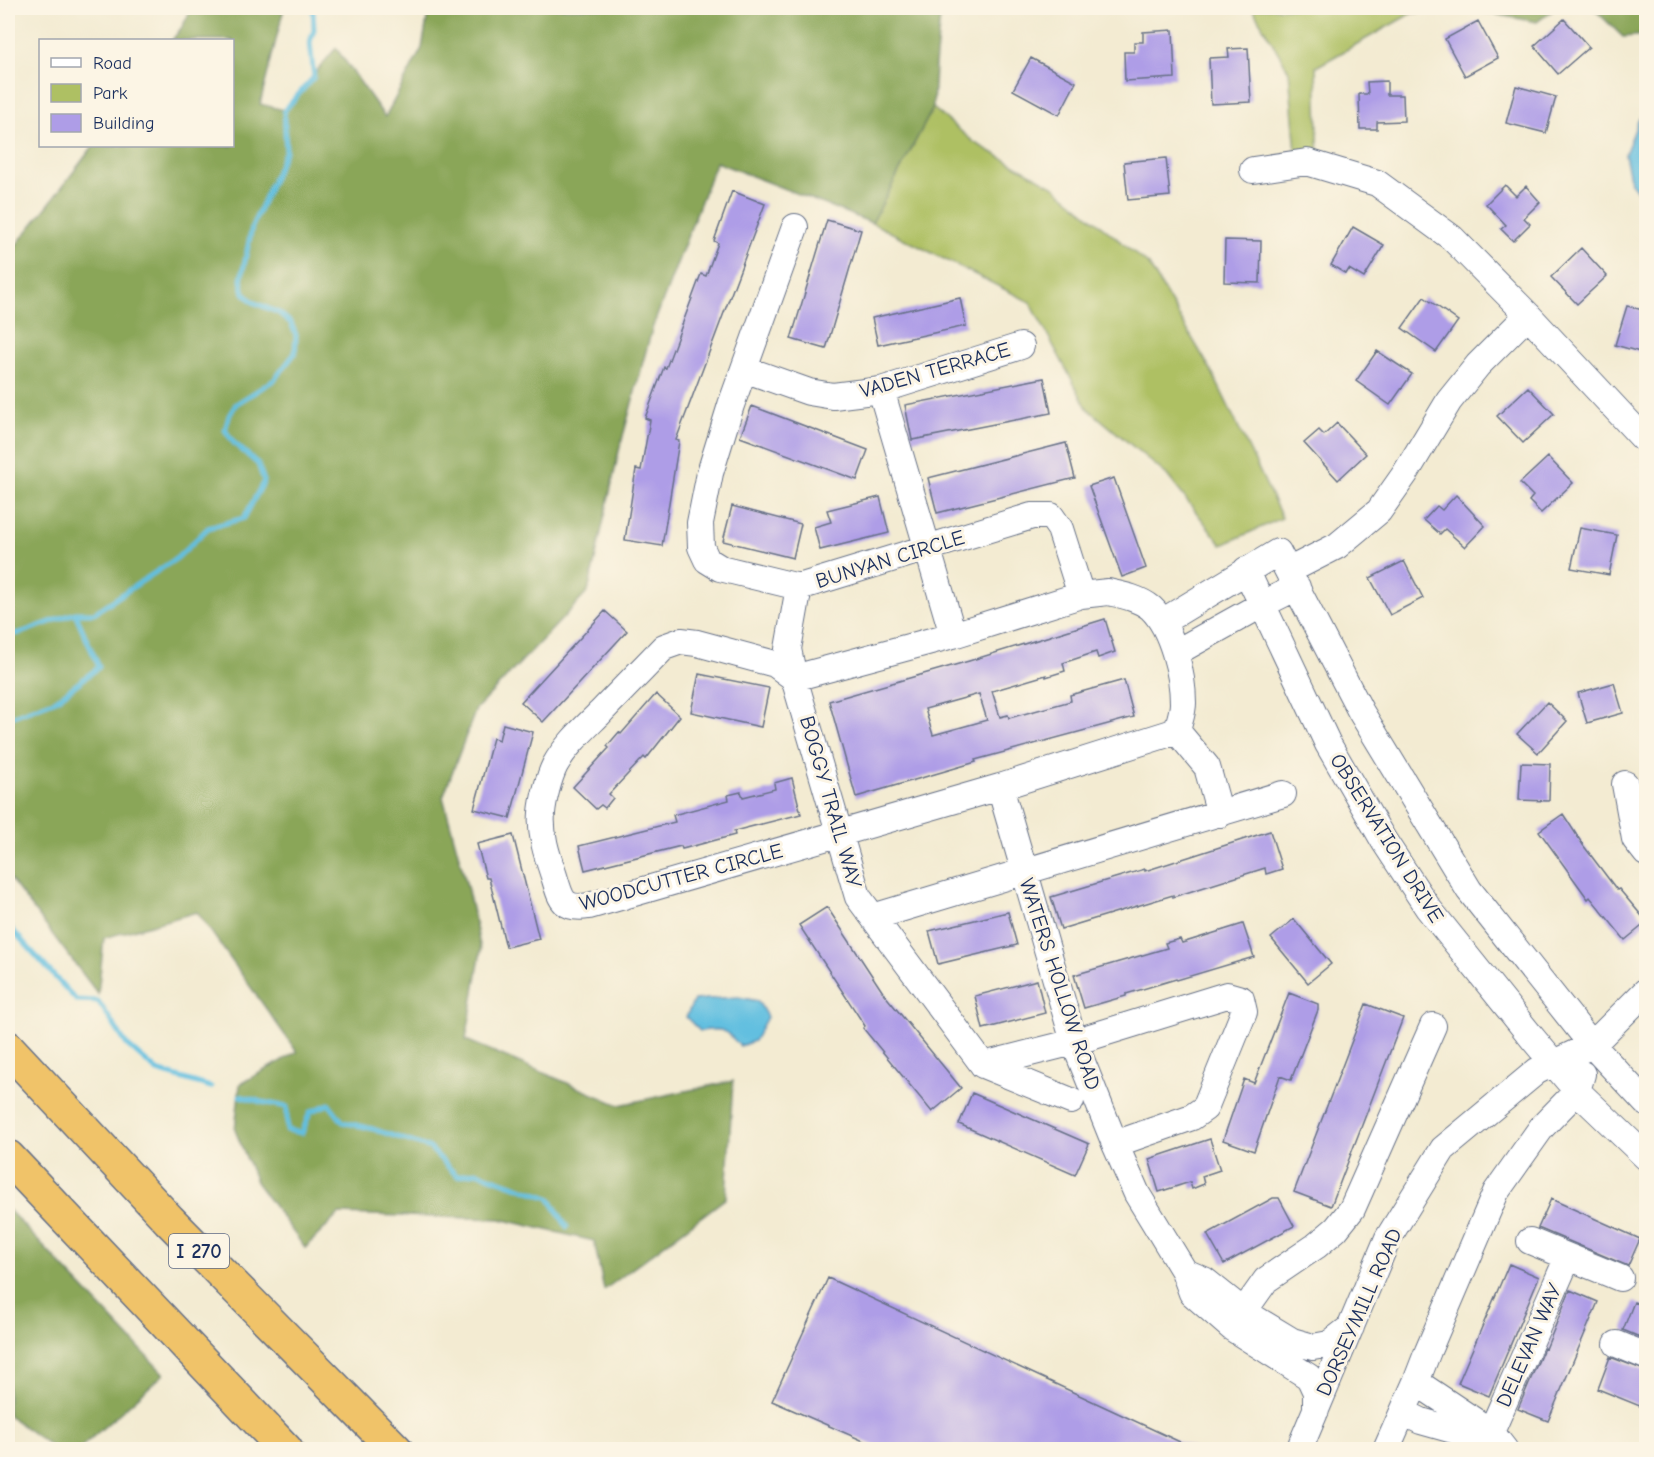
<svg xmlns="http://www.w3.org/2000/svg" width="1654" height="1457" viewBox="0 0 1654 1457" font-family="'Comic Neue',sans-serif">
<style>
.green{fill:#aec063;stroke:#647860;stroke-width:1.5}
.forest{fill:#8aa659;stroke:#526a5c;stroke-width:1.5}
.water{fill:#62bfe0;stroke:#3e779f;stroke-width:1.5}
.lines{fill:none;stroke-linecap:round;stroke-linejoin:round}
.stream{stroke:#62bfe0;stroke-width:5}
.building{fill:#ae9de7;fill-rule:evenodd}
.minor-casing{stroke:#677187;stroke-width:28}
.highway-casing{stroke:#677187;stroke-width:36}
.minor{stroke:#fff;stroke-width:26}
.highway{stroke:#f0c369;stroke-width:33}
.labels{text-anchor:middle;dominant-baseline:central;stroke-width:6;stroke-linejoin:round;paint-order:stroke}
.shield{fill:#fcf5e5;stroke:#5e6a86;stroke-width:1.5}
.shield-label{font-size:20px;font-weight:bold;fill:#1b2f5e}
.street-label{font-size:21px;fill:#1b2f5e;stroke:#fcf5e5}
</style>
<rect width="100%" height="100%" fill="#fcf5e5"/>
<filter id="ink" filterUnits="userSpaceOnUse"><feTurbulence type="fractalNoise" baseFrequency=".0167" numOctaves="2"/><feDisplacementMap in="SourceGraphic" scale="12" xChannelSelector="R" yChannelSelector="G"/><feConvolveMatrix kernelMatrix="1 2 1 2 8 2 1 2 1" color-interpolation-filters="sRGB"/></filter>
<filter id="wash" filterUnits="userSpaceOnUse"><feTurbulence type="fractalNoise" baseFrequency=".008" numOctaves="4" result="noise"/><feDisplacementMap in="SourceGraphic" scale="24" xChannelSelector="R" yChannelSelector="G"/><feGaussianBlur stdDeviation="1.35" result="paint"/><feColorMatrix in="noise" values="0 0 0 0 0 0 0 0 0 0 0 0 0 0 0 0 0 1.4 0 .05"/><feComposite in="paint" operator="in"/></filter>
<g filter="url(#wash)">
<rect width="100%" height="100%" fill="#f3ebd2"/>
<!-- green -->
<path class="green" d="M1252,8H1407L1412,13L1316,67L1319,166L1297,164L1289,71Z
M933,108L975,143L1053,186L1149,265L1211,370L1282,518L1222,545L1167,475L1087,408L1030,302L872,223Z"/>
<!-- forest -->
<path class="forest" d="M192,8H284L260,104L284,110L336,48L385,117L422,48L429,8H941L935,65L933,108L872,223L716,162L652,329L619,451L588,592L476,709L443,797L467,886L481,950L466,1040L619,1105L733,1081L726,1198L604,1290L594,1241L500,1219L339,1214L305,1248L256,1182L235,1130L240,1084L297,1052L197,912L104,938L98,994L8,876V255L49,204L93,146H232V40H172L182,27Z
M1407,8H1556L1537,22L1465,9L1412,13Z
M1593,8H1646V35L1623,37Z
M8,1209L164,1374L79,1449H55L8,1415Z"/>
<!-- water -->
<path class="water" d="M1646,113V202L1631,183L1625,154L1639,119Z
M738,997L758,1001L767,1017L754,1041L740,1046C724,1028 723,1028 700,1031L686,1017L694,1000Z"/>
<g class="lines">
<!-- stream -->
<path class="stream" d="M8,635L20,633L75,613H94L177,558L208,528L244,518L264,481L258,464L234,443L225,430L229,416L236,404L274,380L295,353L296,335L291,323L279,313L253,302L244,293L241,280L252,227L286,150L284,111L314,77L310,42L314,30L313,8
M8,718L56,700L99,667L75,613
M8,925L76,1000L98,1001L127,1045L157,1071L211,1087
M240,1096L262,1102L287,1107V1130L302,1133L310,1112L329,1104L343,1122L373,1129L430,1148L457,1176L476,1172L549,1198L567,1227"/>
</g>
<g id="blocks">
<!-- building -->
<path class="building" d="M1564,19L1589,47L1558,74L1534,46Z
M1478,21L1498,58L1465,76L1445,39Z
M1173,30L1175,78L1125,81L1124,52H1134V42H1143V32Z
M1248,48L1251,102L1211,104L1209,58L1229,57L1228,49Z
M1031,58L1076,82L1059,115L1013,90Z
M1387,81V95H1403L1404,121L1377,122V129H1360L1359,94H1368L1367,82Z
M1516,86L1556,97L1546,133L1506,123Z
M1166,158L1170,196L1128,200L1124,162Z
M1505,185L1516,196L1526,186L1540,202L1524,218L1530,224L1513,241L1501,229L1506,225L1486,204Z
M732,191L765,204L676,440L679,441L662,546L625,540L636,469L641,470L650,420L645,418L664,367L666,368L701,274L706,276L718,243L714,241Z
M827,220L861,230L826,349L791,339Z
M1353,227L1384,245L1364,278L1349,269L1346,274L1331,265Z
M1225,240L1261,241L1260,283L1224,282Z
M1581,248L1607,276L1577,304L1551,277Z
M1424,297L1458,321L1436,352L1402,328Z
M960,298L966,326L878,345L872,318Z
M1627,306L1647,311V354L1615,345Z
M1377,351L1412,374L1390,405L1356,381Z
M1044,378L1051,413L912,440L905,405Z
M1528,387L1554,414L1523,443L1497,416Z
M752,406L868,450L857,480L740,437Z
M1337,423L1366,454L1338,480L1304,443L1319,430L1324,435Z
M1066,443L1075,478L937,513L928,478Z
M1548,457L1573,483L1541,513L1529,501L1533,496L1520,483Z
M1114,478L1146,568L1122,577L1089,486Z
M1456,495L1485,526L1465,547L1445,529L1440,534L1424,520L1437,506L1442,510Z
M880,497L889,533L820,550L814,527L831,522L827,510Z
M732,506L801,524L793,558L723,541Z
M1580,528L1617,535L1609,575L1571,568Z
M1404,561L1423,598L1390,615L1370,578Z
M605,611L627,631L543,722L521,702Z
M1105,619L1115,652L1098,658L1096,652L1063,663L1065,671L1046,677V675L992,691L1000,717L1008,715L1009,718L1071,701L1070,695L1124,680L1134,717L975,760L976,762L856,797L829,701L969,661ZM979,694L987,720L933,735L925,709Z
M699,674L769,688L761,727L691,712Z
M1614,683L1623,713L1587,723L1578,693Z
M656,694L680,716L646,759L644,757L609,794L613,798L605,808L601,805L596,809L573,787L609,748L607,746L619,732L621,734Z
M1547,702L1567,721L1538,753L1517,734Z
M503,724L533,732L510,818L474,809L493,738L499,740Z
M1521,763L1550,764L1549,801L1519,800Z
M792,778L801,814L734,831L735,835L682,849L681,846L585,870L579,846L675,822L673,815L729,800L728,795L741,792L743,797L775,789L774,783Z
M1563,814L1583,845L1617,890L1619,889L1647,922L1625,940L1590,897L1588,899L1539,831Z
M1270,831L1282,869L1266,874L1265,868L1173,897V895L1061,929L1051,897L1145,869V871Z
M513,835L539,939L506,947L489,878H486L477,844Z
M827,907L884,994L961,1088L932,1112L863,1028L865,1026L799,925Z
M1008,912L1017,945L938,964L929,931Z
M1294,919L1331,964L1308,983L1271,938Z
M1243,924L1254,957L1177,980L1176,979L1126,994V996L1084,1008L1074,975L1167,948L1165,943L1180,939L1182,943Z
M1037,980L1045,1013L983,1029L975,996Z
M1289,993L1318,1004V1010L1291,1080L1280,1076L1254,1151L1223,1140L1244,1079L1254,1083Z
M1366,1004L1403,1018L1331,1206L1294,1192Z
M972,1093L1089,1144L1075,1175L959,1124Z
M1210,1139L1220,1170L1202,1176L1204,1184L1192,1189L1190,1182L1159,1192L1149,1159Z
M1273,1198H1279L1294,1226L1224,1264L1207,1234Z
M1551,1199L1640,1239L1628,1266L1538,1228Z
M1509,1264L1539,1277L1489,1396L1458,1383Z
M828,1278L1195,1449H882L772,1401Z
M1570,1290L1598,1302L1548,1421L1518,1409L1544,1348L1546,1349Z
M1634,1302L1647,1307V1340L1623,1330Z
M1610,1357L1647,1371V1409L1598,1389Z"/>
</g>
</g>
<g filter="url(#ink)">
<use href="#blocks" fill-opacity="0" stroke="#677187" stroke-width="1.5"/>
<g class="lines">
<defs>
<path id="minor" d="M1253,170L1307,162L1377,183L1452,238L1528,315L1644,439
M795,227L731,405L710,473L700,523L701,547L707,560L720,568L799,587L1032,516H1051L1060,529L1081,595
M744,369L809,392L833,396L881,390L1021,346
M881,390L953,635
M1246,570L1328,744L1384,841L1428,908L1534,1040L1577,1091L1646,1157
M1288,571L1337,546L1379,511L1405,474L1449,401L1478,365L1528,315
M799,587L788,649L794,678L858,897L983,1065L1071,1101
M1108,592C1122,595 1139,598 1151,608C1172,628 1183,675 1183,703C1183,712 1179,722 1177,731L1000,787L589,906C562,910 561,899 554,876C547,855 540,835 542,813C543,800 549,777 555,765C566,745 584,729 600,713C621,691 643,669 664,647L681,641L697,643L775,664L794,678L953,635L1081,595Z
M1162,622L1278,552L1361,712L1469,890L1592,1045L1646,1103
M1175,653L1263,604L1297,587
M1177,731L1207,767L1220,814
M1625,784L1635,839L1646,853
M1000,787L1074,1042L1115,1144L1137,1194L1184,1271L1192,1293L1232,1328L1309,1377L1316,1392V1410
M873,917L1283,794
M983,1065L1074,1042L1227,995L1241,999L1244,1012L1205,1108L1192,1117L1115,1144
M1530,1241L1620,1278
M1190,1274L1204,1280L1244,1312L1292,1341L1313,1347L1329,1344L1351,1327
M1232,1328L1266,1280L1316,1246L1336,1229L1352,1209L1433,1026
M1617,1344L1646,1356
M1416,1382L1491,1432L1505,1450
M1403,1412L1421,1421L1478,1437L1488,1433
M1491,1432L1568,1257
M1299,1450L1388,1238L1443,1149L1537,1071L1592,1045L1646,991
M1386,1450L1416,1382L1428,1351L1496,1192L1542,1127L1577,1091L1582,1074"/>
<path id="highway" d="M8,1048L169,1220L396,1450
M8,1157L286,1450"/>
</defs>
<!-- minor casing -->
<use href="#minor" class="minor-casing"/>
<!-- highway casing -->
<use href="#highway" class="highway-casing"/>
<!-- minor -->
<use href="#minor" class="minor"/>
<!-- highway -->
<use href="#highway" class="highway"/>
</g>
</g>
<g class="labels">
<!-- shield labels -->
<rect class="shield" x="169" y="1234" width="60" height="34" rx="4.5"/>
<g class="shield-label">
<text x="199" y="1251">I 270</text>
</g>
<!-- street labels -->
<g class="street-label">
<text transform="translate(935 370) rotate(-16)">VADEN TERRACE</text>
<text transform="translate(890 559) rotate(-17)">BUNYAN CIRCLE</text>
<text transform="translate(831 802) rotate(74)">BOGGY TRAIL WAY</text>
<text transform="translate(1387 838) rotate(58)">OBSERVATION DRIVE</text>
<text transform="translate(681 877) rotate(-15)">WOODCUTTER CIRCLE</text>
<text transform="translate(1060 984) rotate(72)">WATERS HOLLOW ROAD</text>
<text transform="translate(1359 1312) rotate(-66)">DORSEYMILL ROAD</text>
<text transform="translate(1529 1345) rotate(-66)">DELEVAN WAY</text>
</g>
</g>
<!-- margin -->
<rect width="1654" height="1457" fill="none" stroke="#fcf5e5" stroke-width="30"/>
<!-- legend -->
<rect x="39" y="39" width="195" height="108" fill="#fcf5e5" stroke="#a2a6af" stroke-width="1.5"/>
<rect x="51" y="58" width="30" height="9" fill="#ffffff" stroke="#a2a6af" stroke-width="1.5"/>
<text x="93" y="69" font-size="18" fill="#1b2f5e">Road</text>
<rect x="51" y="84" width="30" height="18" fill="#aec063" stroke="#a2a6af" stroke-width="1.5"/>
<text x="93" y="99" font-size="18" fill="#1b2f5e">Park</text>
<rect x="51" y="114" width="30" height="18" fill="#ae9de7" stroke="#a2a6af" stroke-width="1.5"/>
<text x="93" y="129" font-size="18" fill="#1b2f5e">Building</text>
</svg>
